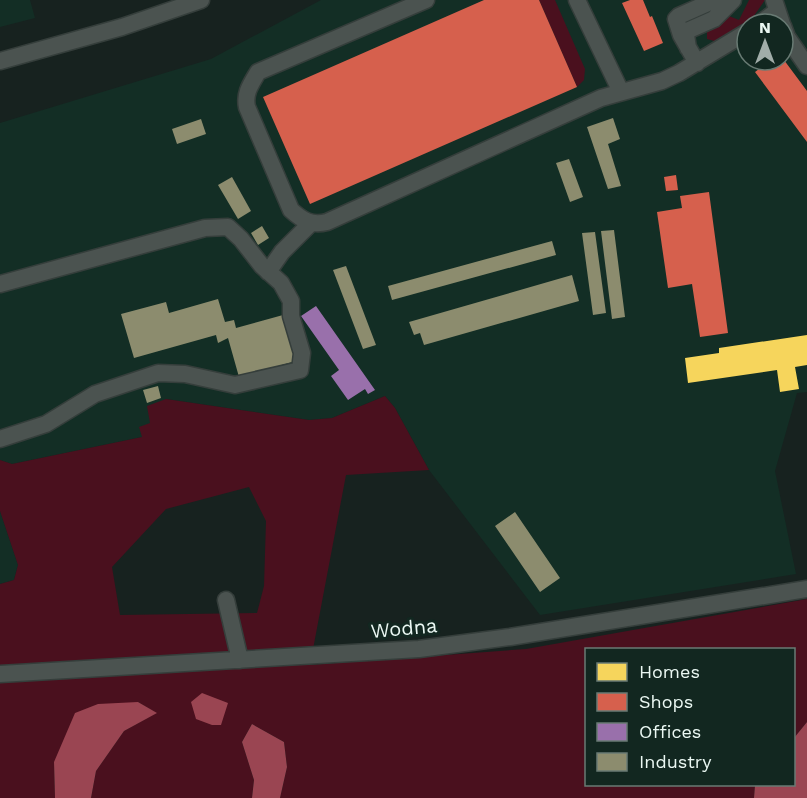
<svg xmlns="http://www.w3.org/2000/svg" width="807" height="798" viewBox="0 0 807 798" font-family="'Work Sans',sans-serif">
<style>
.built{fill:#132e25;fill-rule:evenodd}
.green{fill:#4a101e;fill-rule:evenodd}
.water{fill:#9a4552}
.homes{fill:#f6d55c}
.shops{fill:#d6604d}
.offices{fill:#9970ab}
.industry{fill:#8c8c6e}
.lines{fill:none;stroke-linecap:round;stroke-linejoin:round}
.minor-casing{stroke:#353e3b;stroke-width:19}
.minor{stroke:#4b5350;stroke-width:16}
.labels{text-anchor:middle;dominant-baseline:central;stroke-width:6;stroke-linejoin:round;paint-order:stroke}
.street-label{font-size:20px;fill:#ebf8f3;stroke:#122720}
</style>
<rect width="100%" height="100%" fill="#17221f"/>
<!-- built -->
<path class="built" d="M0,0H30L35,18L0,27Z
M321,0H807V392L797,393L775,471L796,574L540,615L429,470L395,408L385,396L332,418L309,420L166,399L142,437L12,464L0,460V123L211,59ZM747,24H783V60H747Z
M0,511L18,565L14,580L0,584Z"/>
<!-- green -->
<path class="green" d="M539,0H555L585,69L584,80L577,87Z
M749,0H765L749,23L718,42L707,39V31L722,23L729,16L739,20Z
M385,396L395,408L429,470L346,475L310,665L526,649L807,599V722L794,738V650H586V784L755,785L754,798H280L287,767L284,742L252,724L242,742L254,780L252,798H91L96,771L124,731L156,713L138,702L54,762L55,798H0V584L14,580L18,565L0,511V460L12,464L142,437L139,427L150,423L147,406L166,399L309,420L332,418ZM249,487L266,521L264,586L257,613L120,615L112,567L166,509Z"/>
<!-- water -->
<path class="water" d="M202,693L228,703L221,725H212L196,719L191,702Z
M138,702L157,713L124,731L96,771L91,798H55L54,762L75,713L98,704Z
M807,722V798H754L755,785L794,784V738Z
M252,724L284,742L287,767L280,798H252L254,780L242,742Z"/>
<!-- homes -->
<path class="homes" d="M807,335V365L795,367L799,389L780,392L777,370L688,383L685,358L719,353V348Z"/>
<!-- shops -->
<path class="shops" d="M484,0H539L577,87L310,204L263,97Z
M630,0H643L650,17L652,16L663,43L644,51L622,3Z
M771,60H784L807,91V142L755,72Z
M676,175L678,190L666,191L664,177Z
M709,192L728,333L700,337L692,284L668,288L657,212L682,208L680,196Z"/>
<!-- offices -->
<path class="offices" d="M316,306L375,390L368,394L365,389L348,400L331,376L339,370L301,316Z"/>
<!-- industry -->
<path class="industry" d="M613,118L620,139L608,144L621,186L608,189L587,127Z
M201,119L206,134L177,144L172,129Z
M569,159L583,197L570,202L556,163Z
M232,177L251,211L238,219L218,185Z
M262,226L269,238L258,245L251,233Z
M614,230L625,317L612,319L601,231Z
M595,232L606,313L593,315L582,233Z
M552,241L556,255L392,300L388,286Z
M346,266L376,345L363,349L333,270Z
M572,275L579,301L424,345L420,333L414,335L409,322Z
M218,299L225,322L234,320L236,328L283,315L296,361L239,377L228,338L218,343L216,335L134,358L121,314L166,302L169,313Z
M158,386L161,398L147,403L143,390Z
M515,512L560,578L540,592L495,526Z"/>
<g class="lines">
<defs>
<path id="minor" d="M426,0L258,72C251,84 244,93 247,107L291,210C302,220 311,226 327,222L601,98L662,81L679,73L747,32
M577,0L621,92
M774,0L782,24
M759,24L777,11
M783,26L787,37L807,66
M688,48L686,35L689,30L714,19L733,0
M0,61L122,27L201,0
M697,63L681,35L676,19L679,16L715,0
M268,272L282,252L311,223
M0,284L205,228L228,227L241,239L262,266L281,283L291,301V316L302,353L300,370L235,385L185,374L158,373L95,394L46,424L0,439
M226,600L240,660
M0,674L419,649L510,637L807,589"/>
</defs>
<!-- minor casing -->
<use href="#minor" class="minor-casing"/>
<!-- minor -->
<use href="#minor" class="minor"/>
</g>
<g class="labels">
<!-- street labels -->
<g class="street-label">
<text transform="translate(404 628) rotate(-5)">Wodna</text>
</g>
</g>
<!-- legend -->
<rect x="585" y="648" width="210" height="138" fill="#122720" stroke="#697b74" stroke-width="1.5"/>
<rect x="597" y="663" width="30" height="18" fill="#f6d55c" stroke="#697b74" stroke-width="1.5"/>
<text x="639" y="678" font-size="18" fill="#ebf8f3">Homes</text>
<rect x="597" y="693" width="30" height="18" fill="#d6604d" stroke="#697b74" stroke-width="1.5"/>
<text x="639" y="708" font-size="18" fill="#ebf8f3">Shops</text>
<rect x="597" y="723" width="30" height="18" fill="#9970ab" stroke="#697b74" stroke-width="1.5"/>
<text x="639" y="738" font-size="18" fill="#ebf8f3">Offices</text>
<rect x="597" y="753" width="30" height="18" fill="#8c8c6e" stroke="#697b74" stroke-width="1.5"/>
<text x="639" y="768" font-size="18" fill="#ebf8f3">Industry</text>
<!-- north arrow -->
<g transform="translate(765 42)"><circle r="28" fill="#122720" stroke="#697b74" stroke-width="1.5"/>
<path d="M0-4.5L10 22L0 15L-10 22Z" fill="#a1ada9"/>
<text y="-9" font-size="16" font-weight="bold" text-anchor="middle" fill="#ebf8f3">N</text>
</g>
</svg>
